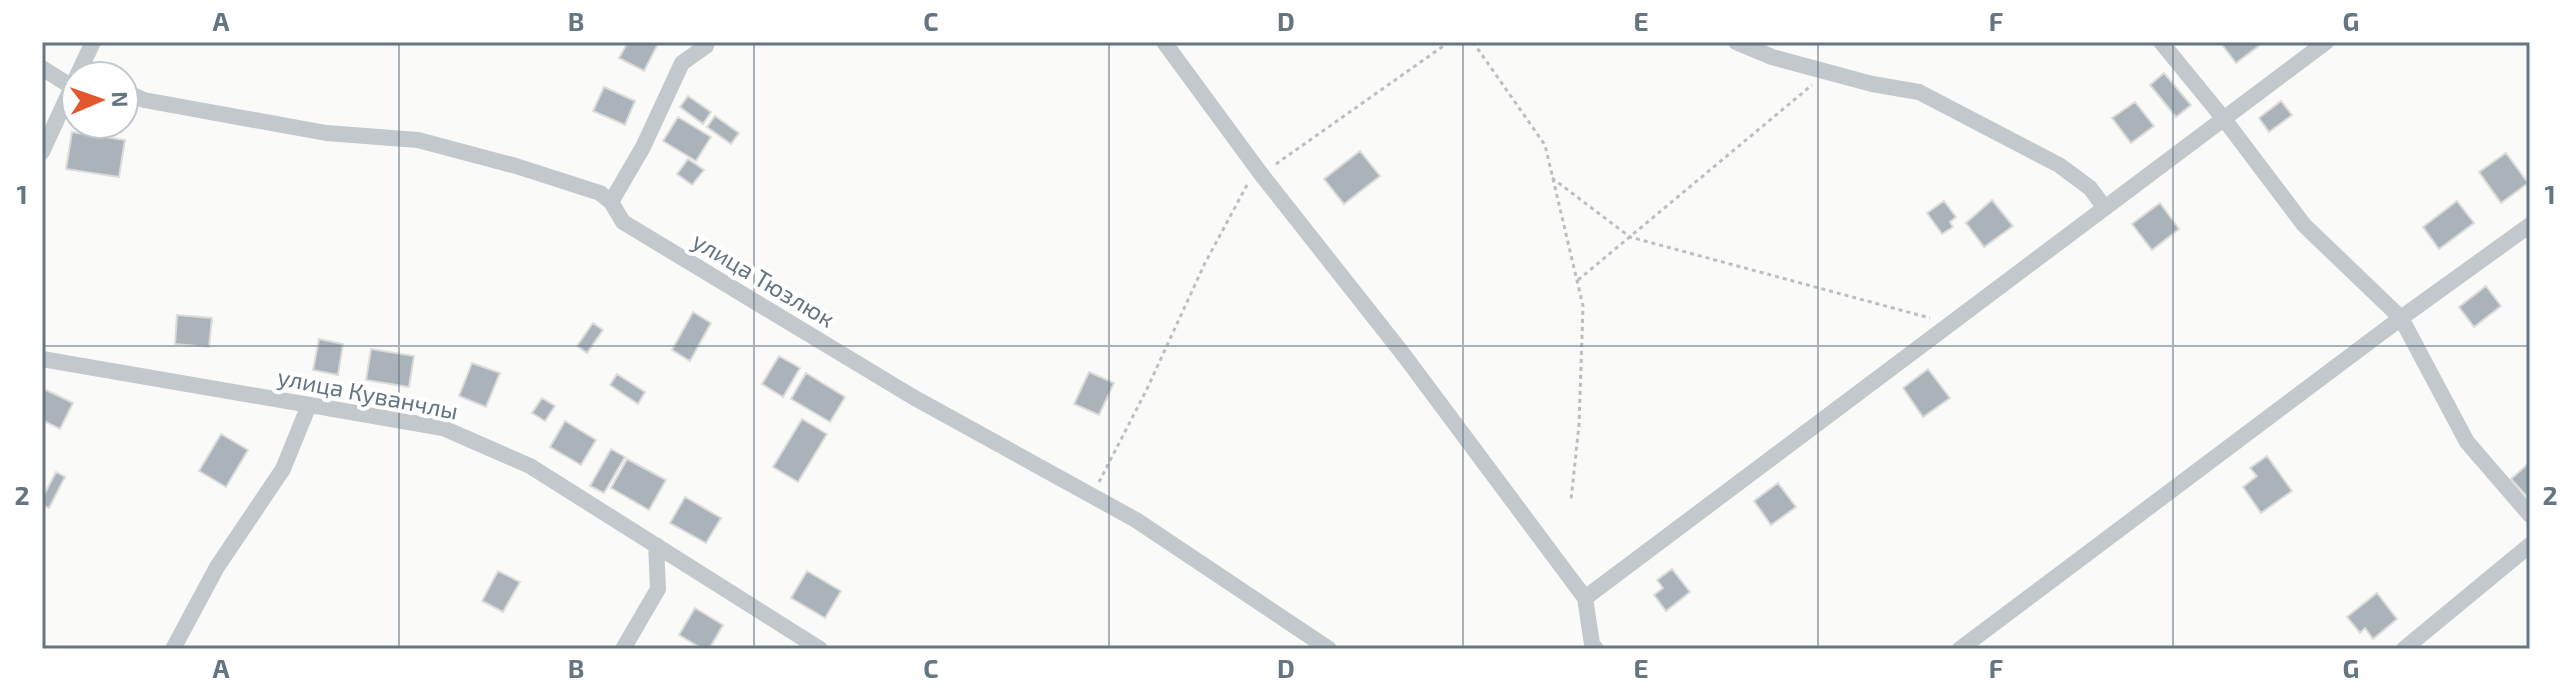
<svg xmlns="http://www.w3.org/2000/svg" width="2572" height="691" viewBox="0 0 2572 691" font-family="'Exo 2',sans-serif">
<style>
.building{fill:#aab3b9;stroke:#dcdcda;stroke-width:2}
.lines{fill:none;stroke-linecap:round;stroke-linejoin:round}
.path{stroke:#bbbfc2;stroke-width:3;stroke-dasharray:4 4;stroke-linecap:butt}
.street{stroke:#c3c8cc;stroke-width:16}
.grid{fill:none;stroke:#657683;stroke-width:2;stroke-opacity:0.55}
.labels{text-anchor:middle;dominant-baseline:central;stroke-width:8;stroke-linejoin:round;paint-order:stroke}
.street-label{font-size:24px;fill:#657683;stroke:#fff}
.neatline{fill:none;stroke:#657683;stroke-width:3}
.grid-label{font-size:26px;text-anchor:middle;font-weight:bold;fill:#657683}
</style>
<rect width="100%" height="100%" fill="#fafaf8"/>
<!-- building -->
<path class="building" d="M628,42H659L644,71L619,58Z
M2220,42H2258L2260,45L2236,63Z
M2164,73L2191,105L2176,117L2150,85Z
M604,87L635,101L625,125L593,111Z
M688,96L711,112L703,124L680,107Z
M2281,101L2292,115L2269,132L2259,118Z
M2135,102L2154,126L2131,143L2112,118Z
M715,116L739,133L731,144L707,127Z
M678,117L711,137L696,161L663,141Z
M72,132L125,140L119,177L66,169Z
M1360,151L1380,176L1344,204L1324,179Z
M2506,153L2528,183L2501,203L2479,172Z
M688,159L704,170L692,185L677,174Z
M1992,200L2013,226L1984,247L1966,223Z
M1944,201L1956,217L1950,222L1953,227L1942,234L1927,213Z
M2457,201L2474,223L2439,249L2423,227Z
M2160,203L2179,229L2152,250L2132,224Z
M2486,286L2501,306L2474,327L2459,307Z
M693,312L711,323L690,361L672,350Z
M177,315L212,318L209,347L175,344Z
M593,323L603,330L587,353L577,346Z
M319,339L343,344L338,375L313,370Z
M371,349L414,356L409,387L366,380Z
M779,356L800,368L783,397L762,384Z
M472,363L500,373L486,407L459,396Z
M1928,369L1950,398L1923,417L1903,388Z
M1089,372L1114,383L1099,415L1074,404Z
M806,373L845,397L830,422L791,399Z
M617,374L645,392L638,404L610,385Z
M44,389L73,403L60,429L42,420V393Z
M542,398L555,406L545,421L532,413Z
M802,419L827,434L798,482L773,467Z
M565,421L596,440L581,465L550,447Z
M221,434L248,450L226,487L199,471Z
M611,449L625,457L604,493L590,486Z
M2267,456L2292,491L2261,513L2243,487L2257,476L2250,468Z
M627,459L666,480L649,510L611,488Z
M2530,462V500L2511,479Z
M56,472L65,477L49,508L42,505V499Z
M1778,483L1796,507L1771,525L1754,501Z
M685,497L721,518L706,543L670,523Z
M1672,569L1690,592L1666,611L1654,595L1663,588L1657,580Z
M498,571L520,582L503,612L482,601Z
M807,571L841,591L825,618L791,598Z
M2377,593L2397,619L2373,639L2365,628L2360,633L2347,617Z
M695,608L723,625L709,649H703L679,635Z"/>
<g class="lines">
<!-- path -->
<path class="path" d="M1473,42L1545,145L1583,306L1579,425L1571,500
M1276,164L1449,42
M1552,178L1630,237L1930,318
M1578,280L1812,85
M1099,482L1146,391L1205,263L1247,185"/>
<!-- street -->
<path class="street" d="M1164,42L1261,174L1403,354L1585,598L1592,644L1596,649
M1736,42L1772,57L1872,84L1919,92L2059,165L2090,188L2105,208
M2161,42L2224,119L2304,225L2401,318L2467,442L2530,515
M42,68L72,87
M77,76L93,42
M124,91L144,100L326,133L418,140L516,166L600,193L611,202L623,222L913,397L1136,520L1329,649
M42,152L76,78
M611,202L643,147L682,63L706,46L707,42
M42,359L443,428L530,466L820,649
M1585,598L2326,42
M173,649L217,567L283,469L309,405
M623,649L658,589L656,545
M1960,649L2401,318L2530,225
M2404,649L2530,545"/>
</g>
<!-- grid -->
<path class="grid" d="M399,42V649M754,42V649M1109,42V649M1463,42V649M1818,42V649M2173,42V649M42,346H2530"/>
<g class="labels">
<!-- street labels -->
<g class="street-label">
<text transform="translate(764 279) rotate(31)">улица Тюзлюк</text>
<text transform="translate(368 393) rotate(11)">улица Куванчлы</text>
</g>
</g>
<!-- border -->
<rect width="2572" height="691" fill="none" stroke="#ffffff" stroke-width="88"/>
<!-- north arrow -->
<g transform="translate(100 100) rotate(88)"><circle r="38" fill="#ffffff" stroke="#c1c8cd" stroke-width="2"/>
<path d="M0-6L14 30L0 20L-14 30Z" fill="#e4572e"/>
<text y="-12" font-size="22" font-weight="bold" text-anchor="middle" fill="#657683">N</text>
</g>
<rect x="44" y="44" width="2484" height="603" class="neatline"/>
<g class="grid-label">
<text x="221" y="31">A</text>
<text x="576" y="31">B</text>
<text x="931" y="31">C</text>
<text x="1286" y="31">D</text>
<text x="1641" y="31">E</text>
<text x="1996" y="31">F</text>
<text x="2351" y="31">G</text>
<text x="22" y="204">1</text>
<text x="2550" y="204">1</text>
<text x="22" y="505">2</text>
<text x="2550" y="505">2</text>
<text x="221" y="678">A</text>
<text x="576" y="678">B</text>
<text x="931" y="678">C</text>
<text x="1286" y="678">D</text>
<text x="1641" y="678">E</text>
<text x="1996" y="678">F</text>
<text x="2351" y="678">G</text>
</g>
</svg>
